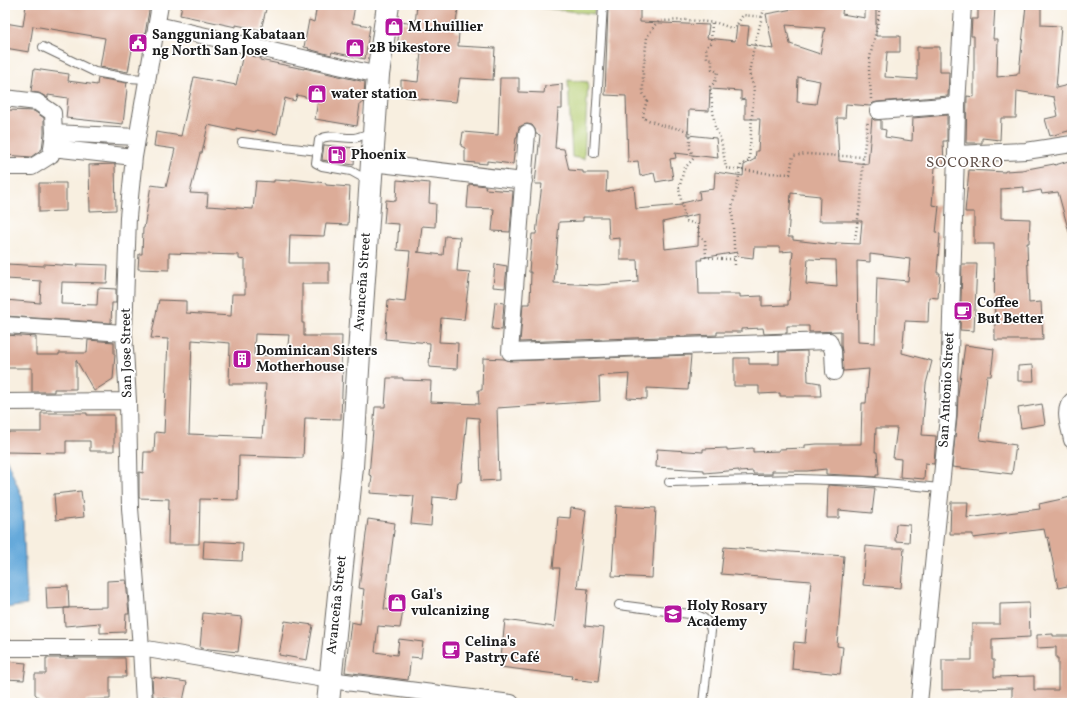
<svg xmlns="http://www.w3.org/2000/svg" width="1077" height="708" viewBox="0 0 1077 708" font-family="Vollkorn,serif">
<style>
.green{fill:#b5cd72;stroke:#687447}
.water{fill:#65a9da;stroke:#40627b}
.building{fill:#dcac98;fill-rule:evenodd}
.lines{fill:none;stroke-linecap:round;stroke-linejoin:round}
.lane-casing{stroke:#696661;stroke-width:10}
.street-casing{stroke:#696661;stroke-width:18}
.primary-casing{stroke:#696661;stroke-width:24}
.path{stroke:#696661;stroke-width:2.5;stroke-dasharray:1 3;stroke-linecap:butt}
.lane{stroke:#fff;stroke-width:8}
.street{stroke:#fff;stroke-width:16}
.primary{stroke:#fff;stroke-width:22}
.labels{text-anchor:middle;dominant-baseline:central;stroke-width:3.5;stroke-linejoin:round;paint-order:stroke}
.poi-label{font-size:14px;font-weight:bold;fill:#1c1c1c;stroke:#fff;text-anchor:start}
.street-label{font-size:14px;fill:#1c1c1c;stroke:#fff}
.neighbourhood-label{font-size:15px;letter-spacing:1px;fill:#5f4e47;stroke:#fff}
</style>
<rect width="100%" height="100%" fill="#fff"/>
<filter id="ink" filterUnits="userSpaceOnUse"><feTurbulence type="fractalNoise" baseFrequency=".025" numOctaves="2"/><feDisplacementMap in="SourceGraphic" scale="8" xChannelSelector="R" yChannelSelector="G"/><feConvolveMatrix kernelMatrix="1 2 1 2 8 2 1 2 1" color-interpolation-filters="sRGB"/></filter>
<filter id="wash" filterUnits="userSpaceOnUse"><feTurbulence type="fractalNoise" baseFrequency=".012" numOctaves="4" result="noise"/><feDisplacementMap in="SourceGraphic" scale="16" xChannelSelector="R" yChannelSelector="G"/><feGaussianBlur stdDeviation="0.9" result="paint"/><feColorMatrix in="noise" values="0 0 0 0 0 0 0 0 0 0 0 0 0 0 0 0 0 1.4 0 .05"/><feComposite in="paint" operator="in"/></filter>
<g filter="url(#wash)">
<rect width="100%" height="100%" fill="#f8efe0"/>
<!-- green -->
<path class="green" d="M520,5H595L594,14Z
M568,80L588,82L584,159L572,157Z"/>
<!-- water -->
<path class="water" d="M5,458H6L22,497L27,605L5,608Z"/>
<g id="blocks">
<!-- building -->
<path class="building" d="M26,5H150L143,46L133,44L128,72L100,67L105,38L33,26L29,52L5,48V23L23,26Z
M182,5H267L261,30L236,25V27L180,15Z
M317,5H355L352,23L370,26L365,59L332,52L331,55L308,49L309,48L304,47L309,20L314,22Z
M417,5H439V6L458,8L455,32H459L458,46L495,48L493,80L460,78L456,102L419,99L401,96V80L418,82L421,52L397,49L400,22L415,24Z
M798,5H843L842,14L865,18V5H876V36H900V52H887L885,77L917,79V47H940V72H949L948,96L877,102L873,103L870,106L846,104L845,118H837L839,161L868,164L872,118L874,120H881V129L886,130L885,137L912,141L913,118L947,115V141H943L944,166L935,167L932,205L939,206L936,233L940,234L937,273H940L938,298L929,297L928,322L905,321L902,353L932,361L926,384L922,435L936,436L934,464L925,463L924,479L900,477L901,459L893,458L897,428H876L875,452H877L879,475H876V477L826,474V469L807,471H772V474H753V471L739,472V470L704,473V470L656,467L657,449L703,452V449L727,448V450L753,448V452L779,451V449L805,448V445L817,444H861L862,403H866L869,369L843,371L842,351L841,345V331L809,332V326H787V333L764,334L763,328L741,329V332H717V335L520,342L523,304H530L531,272H529L532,234H536L542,184H535L540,135L536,134L535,129L532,125L527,124L523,125L519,127L517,137H516L513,164L487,161V164L465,162V148L461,146L463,132L498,135L500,78H519V92L544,93L545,86L562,84V109H558L555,148L564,149L569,170L583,171V173H607L606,192L634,186L636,209L682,205V203L700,199L699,191L714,189L715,172L743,176L744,165L755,159L756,151H758L760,119H745V99L741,100V91L710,89L709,111L689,110L688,135L716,138L718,158L675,153L676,158L670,159L673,179L656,182L654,173L640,176L638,161L628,162L626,96L605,95L608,7L640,9V22L709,25L707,38L735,41L737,25L749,26L747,44L773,49L766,14L798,8ZM786,25L825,28L820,54L790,44ZM798,77L820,81L816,104L797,102ZM791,193L820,196L819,221H862L860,244L836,243V245L793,240V237H788ZM699,214L698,245L665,249L663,222ZM583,217H608L609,239L620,238V260H637L638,282L597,285L554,283L559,222L583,221ZM754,247H780V252L793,251L789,300H788V305L762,306V296L740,297V294H699L698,260H702L701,258L738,252L737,256L753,258ZM870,254L910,259L908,281L877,278L875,343L858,342L857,261L870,262ZM808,259L836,260L837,287L806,284Z
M1026,5H1041V25L1061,26L1056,88L1068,85L1072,110V130L1050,136L1045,119L1058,116L1054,97L1017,91L1016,118H1001L1000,140L982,138V143H966L967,96L974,97V36H971L972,19H978V6L995,7L993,39H998L997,77L1017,75V73H1019Z
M243,54L261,58L260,60L304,69V68L365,82L364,94L362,104H360L357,126L315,119L318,100L297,95L295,101L285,98L277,134L256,130V132L236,128V131L208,125L202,153H200L190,193L208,194L207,206L253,209L256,181L274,182V180L291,181V179L326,183V185L350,187L348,225L326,224L324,236L290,235L289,263H329V284H302V323H304V336H342L341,366H343L341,419L305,418L303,458L239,456L238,500L200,499L199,544H168L169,499L139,498V472L143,473L144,452H154L155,432L164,433L168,339L151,338L159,300L186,301V313L231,316L232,294H245V260L239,259V255L169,253V270L138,269L139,254H142L143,228H144L151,185L166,187L175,149L154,146L156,132L181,136L194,77L236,85ZM255,334L289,335L287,356L254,355ZM192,340L230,343L229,384H266L262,437L189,434Z
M34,69L69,74L68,81L97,85L98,78L127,83L126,88L127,89L123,124L66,118L68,98L48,95V98L39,93L31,92Z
M8,110L34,111L44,118V133L42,149L31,157L5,155Z
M324,145L355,148L354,165L322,160Z
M1072,160V231L1069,232L1058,192L1042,194L1041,190L1024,193V187L1001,189V218L1030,219L1029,243H1027L1029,303L1041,302L1043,340H995L994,244H974V212H965L969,170L1005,172V171L1022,170L1054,164L1055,165Z
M115,164L116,210L90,211L89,165Z
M397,180L430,183L429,203L436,204L435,227L422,226L419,252H417L443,255L445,236L460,237L457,271L470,272L464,320L441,318L439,342L458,343L457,369L429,367L430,343L385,339L388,300L405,302L410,251L397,250L399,224L384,223L386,200L396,201Z
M39,183H66V211L39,212Z
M469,184L486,186L485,189L513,191L510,232L492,231L494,209L467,208Z
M7,264L44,266V264L77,266V264L108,265L107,283L62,282L61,304L97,305L98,288L116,289V303H112L111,323L5,316V300L40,303L41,281L6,279Z
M495,264L507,266L505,288L493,287Z
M962,264H977L974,331L960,330Z
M495,302L504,303L502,330L492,329Z
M5,335L36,337V355H59V353H87L88,340L114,342V354H115L113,379L94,391L76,360V389H54V392H32V368H5Z
M965,345L994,349L991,376H987L980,440L1016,445L1012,474L952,467L957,418L958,395Z
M807,351L808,381L820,383L821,396H780V393L759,394V386H734V358H749V364H779V352Z
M691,355L688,390L647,388V399L627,398L629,374L599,376L600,401L497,408L499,480L481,481L479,418L467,417L461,482H458L456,499L433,497L431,526L411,524L414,496L370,493L372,476L369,475L375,407H385L387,378H403V380L431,381L430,402L479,404L478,390H482L483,358L504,359L510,361Z
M1033,365L1034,381H1018V366Z
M1042,404L1045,424L1021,428L1018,408Z
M41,413H87V415H114V451H90V441H66V453L5,452V433H9V432H41Z
M828,485L875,488L872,513L839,510V518H827Z
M81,491L84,517L56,520L54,494Z
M1071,497L1072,504V585L1058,588L1048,537L1046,538L1044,529L973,538V534H950L951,502H968L967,518L1040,509L1039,504Z
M616,506L656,508L652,578L612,576Z
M571,508L586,510L577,588L588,589L585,626L604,628L598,682L571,679L572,676L500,667L505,620L554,627L560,568H553L558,517L570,518Z
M368,519L395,523L384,609L403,611L400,628L378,626L375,652L397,655L399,639L423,642L421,658L411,657L408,680L345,672L351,622L360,624L364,589L359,588Z
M896,524L910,525L909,542L895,541Z
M204,541L243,543L242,561L203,559Z
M866,546L887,548H904L901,588L863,585Z
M724,547L844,556L837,646L843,647L840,674L792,669L794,642L805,643L811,581L721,574Z
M126,580L129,614H126L125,632L100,633V623L65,626L64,608L107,607V581Z
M68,586L69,608L47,609L46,587Z
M1029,603L1030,637L992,639V660H994V677L1034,676V690H1058V658H1056V647L1037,648V635L1053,634V636H1072V703H1012V688L942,690V660H972V624H1000V604Z
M203,613L242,617L238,652L200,648Z
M285,621L313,625L307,660L279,655Z
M46,658H125L126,677H110V699L86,700V703H45L35,694V674H46Z
M5,661L26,663L24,680L5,679Z
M152,677L187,682L183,701L153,697Z"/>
</g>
</g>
<g filter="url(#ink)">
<use href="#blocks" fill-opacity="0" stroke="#696661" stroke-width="1"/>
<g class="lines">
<defs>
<path id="lane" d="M43,47L95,72L128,78L147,79
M242,142L318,151
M594,153L603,5
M369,181L351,171L322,166L316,163L319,140C329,133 343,139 354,138C360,137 367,134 373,132
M669,482L798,479L864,481L940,488
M619,605L697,615C705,618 710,622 711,631L703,703"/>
<path id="street" d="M157,25L378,75
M5,98L37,102L53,113L54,133L51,155L32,167H5
M878,111L957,105
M54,133L137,137
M527,133L510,352L829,341L833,351L834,372
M52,148L134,157
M956,154L1026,151L1072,144
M372,163L524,181
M5,325L124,333
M1072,401C1062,410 1070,428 1072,440
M5,402L128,401
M5,648H141L330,680L511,703
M144,703L141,648L130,508L128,401L124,333L128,217L134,157L160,5
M919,703L948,417L956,154L957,105L963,5"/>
<path id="primary" d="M328,703L352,467L361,322L378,75L388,5"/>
</defs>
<!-- lane casing -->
<use href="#lane" class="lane-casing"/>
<!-- street casing -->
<use href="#street" class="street-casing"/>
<!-- primary casing -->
<use href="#primary" class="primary-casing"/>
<!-- path -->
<path class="path" d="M712,23L711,43L706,47L707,58L712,59V69L718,72L715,82L710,87L715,127L721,140L726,168L766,173L790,174L793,156L806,154L863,157
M871,99C871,89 869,78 869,68C870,47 880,26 879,5
M855,239L861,199L863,157L868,120
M734,259H722L706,257L705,240L699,237L698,224L685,221L679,189L684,169L694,158L690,149V131L661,125L643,118L644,110L647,101L643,93V72L647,37L655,25L660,21L688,20L717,23L734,29L743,15L763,17
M735,265L732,207L737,187L741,165L749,161L754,88L749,73L753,52L765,5"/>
<!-- lane -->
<use href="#lane" class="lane"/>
<!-- street -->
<use href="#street" class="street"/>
<!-- primary -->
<use href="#primary" class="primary"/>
</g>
</g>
<!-- icons -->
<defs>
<symbol id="shop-square" viewBox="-11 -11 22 22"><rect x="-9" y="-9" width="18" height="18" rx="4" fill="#b5179e" stroke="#fff"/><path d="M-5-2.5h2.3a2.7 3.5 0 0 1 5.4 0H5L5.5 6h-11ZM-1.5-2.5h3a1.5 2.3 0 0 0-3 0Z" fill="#fff"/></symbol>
<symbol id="civic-square" viewBox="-11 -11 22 22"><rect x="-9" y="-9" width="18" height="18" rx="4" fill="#b5179e" stroke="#fff"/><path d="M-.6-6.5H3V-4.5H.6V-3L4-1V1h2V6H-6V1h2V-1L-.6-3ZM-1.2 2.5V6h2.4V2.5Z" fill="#fff"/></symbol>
<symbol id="fuel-square" viewBox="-11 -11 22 22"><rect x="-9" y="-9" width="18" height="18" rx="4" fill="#b5179e" stroke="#fff"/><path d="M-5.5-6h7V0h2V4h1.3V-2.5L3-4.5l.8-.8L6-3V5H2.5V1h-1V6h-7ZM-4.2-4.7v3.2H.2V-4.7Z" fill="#fff"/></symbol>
<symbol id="cafe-square" viewBox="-11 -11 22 22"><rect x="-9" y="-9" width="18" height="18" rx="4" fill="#b5179e" stroke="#fff"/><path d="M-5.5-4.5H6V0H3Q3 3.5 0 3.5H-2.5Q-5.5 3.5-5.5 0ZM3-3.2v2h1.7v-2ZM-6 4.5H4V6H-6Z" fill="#fff"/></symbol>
<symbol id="building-square" viewBox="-11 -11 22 22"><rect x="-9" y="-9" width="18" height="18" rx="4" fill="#b5179e" stroke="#fff"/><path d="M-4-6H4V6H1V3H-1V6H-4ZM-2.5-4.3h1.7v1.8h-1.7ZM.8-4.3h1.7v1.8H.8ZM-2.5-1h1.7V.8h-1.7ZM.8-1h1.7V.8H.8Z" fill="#fff"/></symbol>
<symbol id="school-square" viewBox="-11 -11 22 22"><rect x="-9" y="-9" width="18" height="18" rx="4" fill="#b5179e" stroke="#fff"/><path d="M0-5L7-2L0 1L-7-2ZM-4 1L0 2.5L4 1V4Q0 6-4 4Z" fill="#fff"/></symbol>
</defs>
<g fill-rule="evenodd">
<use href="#shop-square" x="383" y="16" width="22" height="22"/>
<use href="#civic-square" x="127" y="32" width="22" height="22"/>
<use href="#shop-square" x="344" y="37" width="22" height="22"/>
<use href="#shop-square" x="306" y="83" width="22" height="22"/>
<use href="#fuel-square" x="326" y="144" width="22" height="22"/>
<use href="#cafe-square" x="952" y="300" width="22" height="22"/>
<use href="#building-square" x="231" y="348" width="22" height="22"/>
<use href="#shop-square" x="386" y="592" width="22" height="22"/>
<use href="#school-square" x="662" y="603" width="22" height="22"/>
<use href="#cafe-square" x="440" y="639" width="22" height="22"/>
</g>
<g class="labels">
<!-- poi labels -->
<g class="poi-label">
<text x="408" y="27">M Lhuillier</text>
<text x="152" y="35">Sangguniang Kabataan<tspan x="152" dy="16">ng North San Jose</tspan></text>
<text x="369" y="48">2B bikestore</text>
<text x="331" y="94">water station</text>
<text x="351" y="155">Phoenix</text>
<text x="977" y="303">Coffee<tspan x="977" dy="16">But Better</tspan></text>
<text x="256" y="351">Dominican Sisters<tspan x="256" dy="16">Motherhouse</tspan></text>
<text x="411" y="595">Gal's<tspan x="411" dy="16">vulcanizing</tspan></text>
<text x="687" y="606">Holy Rosary<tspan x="687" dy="16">Academy</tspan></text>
<text x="465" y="642">Celina's<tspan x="465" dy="16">Pastry Café</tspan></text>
</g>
<!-- street labels -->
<g class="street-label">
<text transform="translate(363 282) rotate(-86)">Avanceña Street</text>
<text transform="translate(127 353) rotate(-91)">San Jose Street</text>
<text transform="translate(947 390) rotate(-87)">San Antonio Street</text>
<text transform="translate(337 605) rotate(-84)">Avanceña Street</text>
</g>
<!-- neighbourhood labels -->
<g class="neighbourhood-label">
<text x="965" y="163">SOCORRO</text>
</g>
</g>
<!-- margin -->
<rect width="1077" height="708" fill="none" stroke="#fff" stroke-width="20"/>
</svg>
